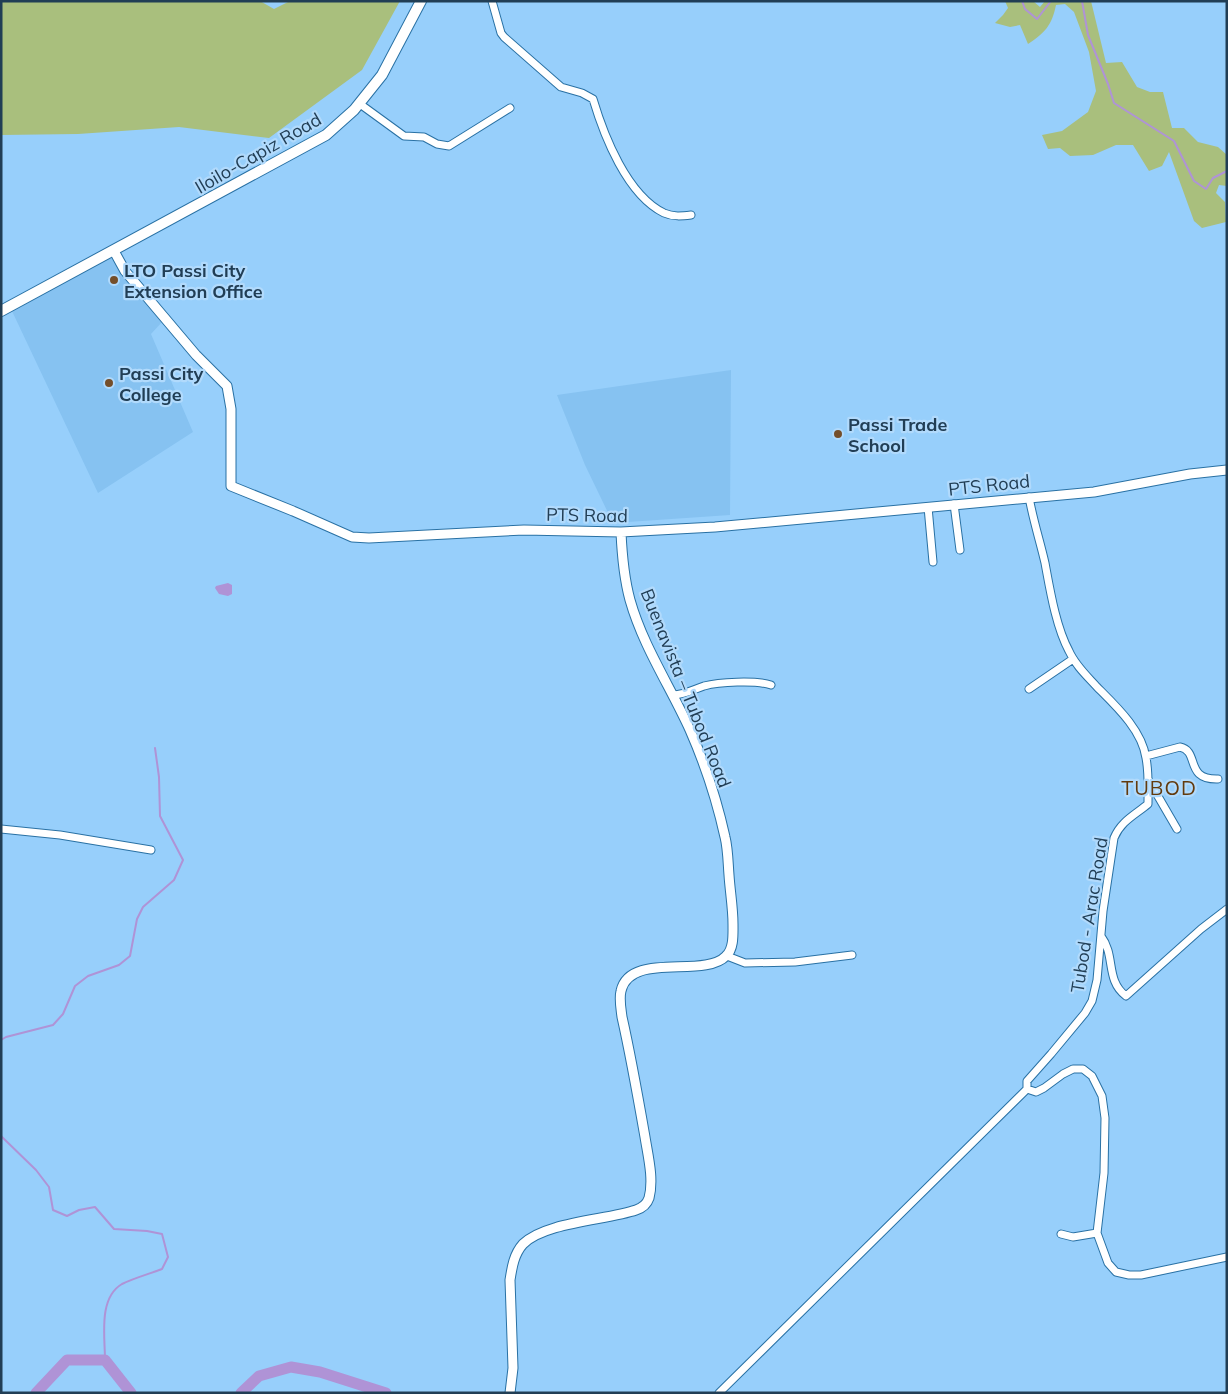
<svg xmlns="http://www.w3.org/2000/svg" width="1228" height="1394" viewBox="0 0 1228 1394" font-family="Mulish,sans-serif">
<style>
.built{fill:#86c2f1}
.green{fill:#a9bf7d}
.water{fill:#af93d6}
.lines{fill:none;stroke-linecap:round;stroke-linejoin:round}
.stream{stroke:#af93d6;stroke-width:2}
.river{stroke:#af93d6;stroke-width:11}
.minor-casing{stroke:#2971a4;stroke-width:9}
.major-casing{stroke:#2971a4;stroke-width:11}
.highway-casing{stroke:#2971a4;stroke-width:12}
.minor{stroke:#fff;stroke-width:7}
.major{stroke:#fff;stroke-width:9}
.highway{stroke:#fff;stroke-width:10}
.poi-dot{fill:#744e2a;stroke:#b1dafc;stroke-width:2}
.labels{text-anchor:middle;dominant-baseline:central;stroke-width:4.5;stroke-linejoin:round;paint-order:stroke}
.street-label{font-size:18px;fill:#213e55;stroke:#b1dafc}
.poi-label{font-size:18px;font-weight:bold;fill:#213e55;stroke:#b1dafc;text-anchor:start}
.quarter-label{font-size:20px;letter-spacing:1px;fill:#623a0d;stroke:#b1dafc}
</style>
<rect width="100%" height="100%" fill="#97cffb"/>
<!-- built -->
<path class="built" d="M109,255L163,321L151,334L193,432L98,493L11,309Z
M731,370L730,515L613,523L585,465L557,395Z"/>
<!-- green -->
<path class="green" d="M1,1H260L274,9L290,1H400L362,70L269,138L179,127L78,134L1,135Z
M1005,1H1033L1040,7L1045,1H1091L1106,63L1122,62L1137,87L1150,92H1163L1172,128H1184L1198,142L1218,147L1227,155V186L1219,185L1216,193L1225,202L1226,222L1202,228L1194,221L1169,152L1162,166L1149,171L1133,145H1116L1093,155L1070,156L1060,148L1048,149L1042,135L1062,131L1088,112L1096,91L1089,52L1074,12L1065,4L1056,5C1052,25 1045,33 1028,44L1020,25L1010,27L995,23L1003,15L1008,8Z"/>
<!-- water -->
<path class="water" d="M228,583L232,585V594L228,596L219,594L215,588L216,586Z"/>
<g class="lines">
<!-- stream -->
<path class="stream" d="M1022,1L1025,9L1037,19L1051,1
M1082,1L1088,35L1108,84L1114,103L1174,141L1194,181L1206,189L1213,178L1227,171
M1,1040L6,1037L53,1025L63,1014L75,986L88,976L119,965L130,956L137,919L143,907L174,880L183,860L160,816L159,777L155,748
M1,1136L36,1170L49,1187L53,1210L67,1216L79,1210L95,1207L114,1229L147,1231L162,1234L168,1257L162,1269C149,1274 134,1278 122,1284C98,1298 105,1337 105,1360"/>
<!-- river -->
<path class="river" d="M36,1393L67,1360H105L131,1393
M241,1393L259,1376L291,1367L320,1372L386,1393"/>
<defs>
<path id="minor" d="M492,1L501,33L504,37L561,87L582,93L593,99C604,136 627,195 664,213C673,217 682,216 691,215
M360,104L404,136L424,137L437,144L449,146L510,108
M1029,497C1033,520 1040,541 1045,563C1050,590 1056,627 1069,651C1075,665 1087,676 1097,687C1116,706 1142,730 1146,758C1149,773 1148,788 1148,804C1135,815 1121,821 1114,838L1103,911L1097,980L1092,1001L1085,1013L1051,1054L1027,1081V1089L1036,1092L1044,1088L1063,1074L1073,1069H1083L1092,1076L1102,1096L1105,1118L1104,1173L1097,1233L1108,1263L1116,1272L1129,1275H1141L1227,1257
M954,504L960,550
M928,507L933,562
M1029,689L1073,659
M673,695C686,694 692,690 704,686C719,682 755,680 771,685
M1146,756L1180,747C1200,751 1184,780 1218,779
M1148,779L1177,829
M1,829L60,835L151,850
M1101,936C1116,956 1105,980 1126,996L1201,929L1227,909
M727,956L745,963L795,962L852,955
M1061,1234L1073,1237L1097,1233
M719,1393L1027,1089"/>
<path id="major" d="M114,251L125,271L196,355L227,386L231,409V486L293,511L352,537L369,538L524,530L621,532L715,527L1094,492L1190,474L1227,470
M510,1393L513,1368L510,1280C512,1267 514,1254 523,1244C545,1222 607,1220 636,1210C642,1208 647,1204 649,1198C654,1179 648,1156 645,1137C638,1097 631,1057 622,1017C621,1009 619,999 621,991C630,951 704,979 726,956C734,949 733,934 733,924C733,908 730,891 729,875C728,863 728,849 725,837C717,801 705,764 690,730C670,686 643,646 630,600C624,578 622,555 621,532"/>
<path id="highway" d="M1,311L326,135L354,110L382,75L421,1"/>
</defs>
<!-- minor casing -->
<use href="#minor" class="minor-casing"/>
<!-- major casing -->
<use href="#major" class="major-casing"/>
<!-- highway casing -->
<use href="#highway" class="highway-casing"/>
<!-- minor -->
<use href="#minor" class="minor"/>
<!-- major -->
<use href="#major" class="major"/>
<!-- highway -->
<use href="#highway" class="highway"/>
</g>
<!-- markers -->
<g class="poi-dot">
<circle cx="114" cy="280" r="5"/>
<circle cx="109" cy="383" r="5"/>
<circle cx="838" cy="434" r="5"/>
</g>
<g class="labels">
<!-- street labels -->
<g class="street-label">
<text transform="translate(258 153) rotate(-30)">Iloilo-Capiz Road</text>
<text transform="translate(989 485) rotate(-6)">PTS Road</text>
<text transform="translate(587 515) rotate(1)">PTS Road</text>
<text transform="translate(686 688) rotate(68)">Buenavista – Tubod Road</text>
<text transform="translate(1089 915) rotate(-81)">Tubod - Arac Road</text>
</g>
<!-- poi labels -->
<g class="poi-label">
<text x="124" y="270">LTO Passi City<tspan x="124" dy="21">Extension Office</tspan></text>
<text x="119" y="373">Passi City<tspan x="119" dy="21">College</tspan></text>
<text x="848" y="424">Passi Trade<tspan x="848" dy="21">School</tspan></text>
</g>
<!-- quarter labels -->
<g class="quarter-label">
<text x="1159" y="787">TUBOD</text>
</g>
</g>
<!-- border -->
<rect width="1228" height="1394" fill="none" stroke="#213e55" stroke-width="5"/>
</svg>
